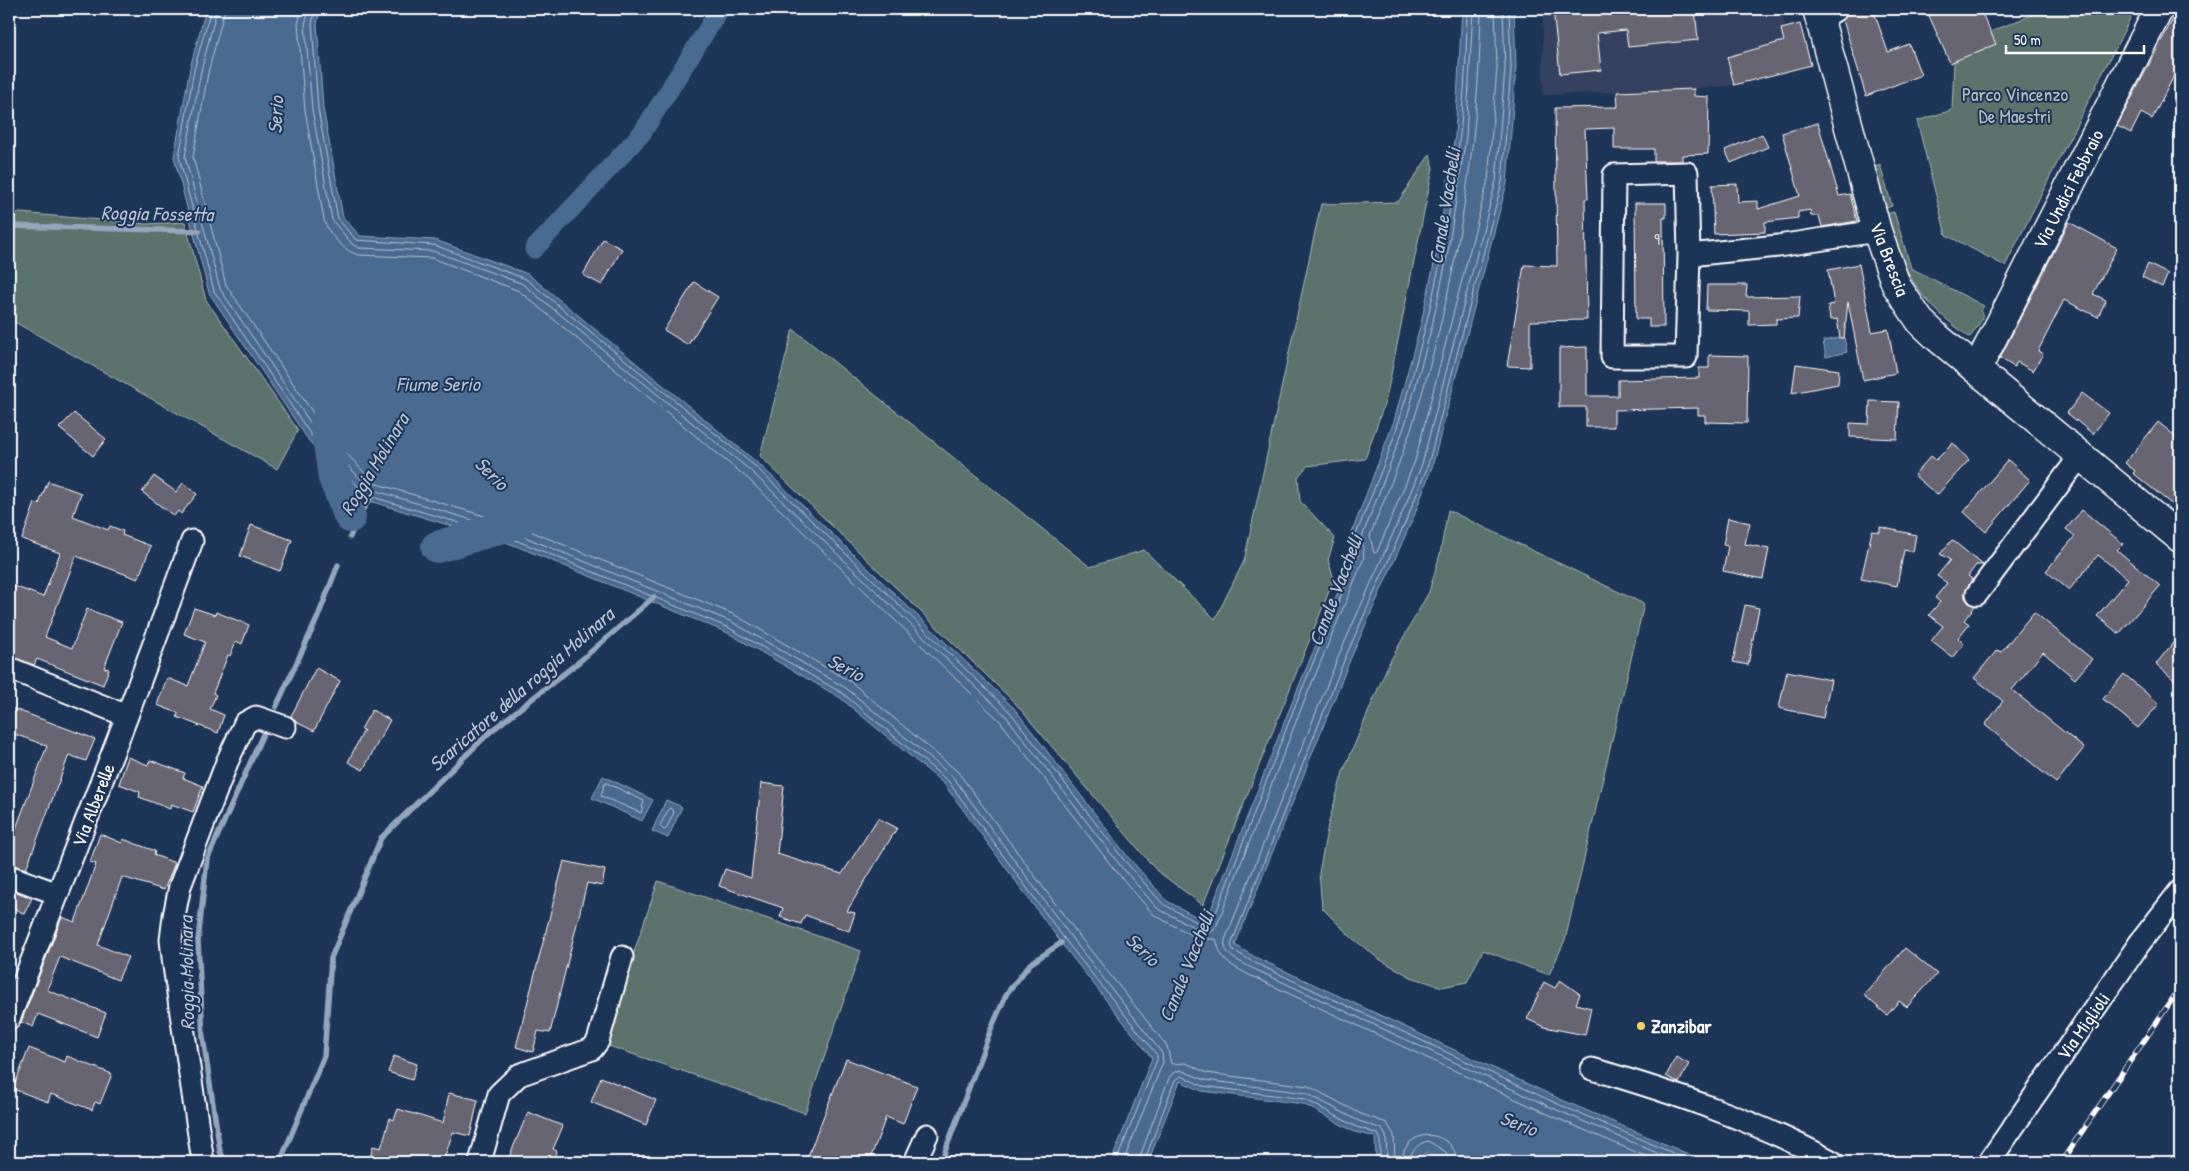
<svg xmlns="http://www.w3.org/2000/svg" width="2189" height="1171" viewBox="0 0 2189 1171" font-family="'Patrick Hand',sans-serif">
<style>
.built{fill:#34435f}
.green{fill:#5b726d;stroke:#adb8b6}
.water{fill:#4b6a90;stroke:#93a6bc}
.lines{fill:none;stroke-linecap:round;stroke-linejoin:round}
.shore{stroke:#b7c3d3;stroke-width:1}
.stream{stroke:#93a6bc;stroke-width:5.5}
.canal{stroke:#4b6a90;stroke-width:19}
.river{stroke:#4b6a90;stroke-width:32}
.building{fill:#686572;stroke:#fff}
.street-casing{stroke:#fff;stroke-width:25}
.secondary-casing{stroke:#fff;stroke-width:31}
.street{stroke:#1d3557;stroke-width:21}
.secondary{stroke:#1d3557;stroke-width:28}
.rail-casing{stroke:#fff;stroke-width:5.5}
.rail{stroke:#1d3557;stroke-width:4;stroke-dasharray:11;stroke-linecap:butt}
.poi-dot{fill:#ffd166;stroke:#1d3557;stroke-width:2}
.labels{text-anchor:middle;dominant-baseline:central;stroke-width:4;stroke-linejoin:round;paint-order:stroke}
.number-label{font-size:16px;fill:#d9d8dc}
.park-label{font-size:19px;fill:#b5c0bd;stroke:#1d3557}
.street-label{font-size:19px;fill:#fff;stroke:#1d3557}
.poi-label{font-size:19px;font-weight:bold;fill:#fff;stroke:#1d3557;text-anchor:start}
.water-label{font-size:20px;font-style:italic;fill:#b7c3d3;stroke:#1d3557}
</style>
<rect width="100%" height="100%" fill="#1d3557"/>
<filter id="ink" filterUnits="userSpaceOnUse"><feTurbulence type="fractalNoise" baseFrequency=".02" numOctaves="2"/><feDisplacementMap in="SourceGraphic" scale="10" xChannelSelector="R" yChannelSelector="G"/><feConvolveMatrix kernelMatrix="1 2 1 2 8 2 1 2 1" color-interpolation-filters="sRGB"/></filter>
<g filter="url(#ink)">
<!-- built -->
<path class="built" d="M1543,9H1780L1786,28L1781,30L1784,41L1727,57L1734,85L1694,89L1543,95Z"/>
<!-- green -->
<path class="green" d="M2046,9H2135L2005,266L1946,235L1917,121L1952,110L1954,61L1995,44L1990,32Z
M1430,154L1433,168L1386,399L1365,459L1307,466L1298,477L1300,501L1335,538L1328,560L1334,579L1203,905L1157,871L1016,704L760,456L793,329L1090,567L1144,550L1215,619L1244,561L1321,204L1398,202Z
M1880,165L1892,206L1883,209L1873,168Z
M9,212L146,224L185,222L206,300L298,430L277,469L9,319Z
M1894,212L1911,268L1984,306L1981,310L1983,318L1971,336L1969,337C1917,299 1904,275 1886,214Z
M1448,510L1644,604L1565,940L1549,975L1483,950L1467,982L1442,987L1411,977L1379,959L1352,938L1322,908L1319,873L1328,825L1343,772L1388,665L1429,592L1440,554Z
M658,881L861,951L805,1113L603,1044Z"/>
<!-- water -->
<path class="water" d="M206,9H321L317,23L323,108L343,217L360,236L435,240L528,274L759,464L1014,708L1128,857L1167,901L1206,922L1289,710L1354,553L1353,545L1349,540L1394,421L1421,323L1436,255L1455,136L1462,9H1514L1516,68L1507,183L1432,467L1414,516L1350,660L1235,945L1255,957L1562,1100L1707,1162H1441L1427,1152L1419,1162H1374L1376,1159L1375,1137L1355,1132L1303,1104L1202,1091L1180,1081L1148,1162H1111L1152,1058L1065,948L944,784L839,697L728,633L511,544L363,499L309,441L209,293L174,157L190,68Z
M1844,337L1847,352L1826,357L1823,341Z
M603,776L653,800L642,821L592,798Z
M666,800L682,807L668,838L652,831Z"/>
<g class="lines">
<!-- shore -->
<path class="shore" d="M211,9L194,70L179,157L214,291L313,438L366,495L513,539L729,628L842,693L948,781L1069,945L1157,1055V1060L1116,1162
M217,9L201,71L185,157L220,289L318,434L370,489L515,533L732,622L846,688L953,777L1074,941L1162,1053L1163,1062L1123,1162
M225,9L208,73L193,157L226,285L324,429L374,483L518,526L735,615L851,682L958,772L1080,937L1167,1046L1171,1064L1186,1063L1207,1073L1308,1086L1361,1114L1387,1123L1394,1135L1395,1162
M302,9L298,24L305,110L324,220C328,234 345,252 359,255L432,258L519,291L747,478L1000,721L1114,869L1154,915L1199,939H1216C1222,962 1226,962 1247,974L1554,1117L1659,1162
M309,9L305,24L312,109L332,220L352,244L359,248L433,251L523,284L752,472L1006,716L1119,864L1158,909L1206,933L1213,931L1217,925L1299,714L1364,558L1362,537L1405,425L1432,326L1447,257L1466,137L1473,9
M316,9L312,23L318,109L338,219L356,240L434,245L526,279L756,467L1010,712L1124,860L1163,904L1206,927L1212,923L1293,711L1358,555V544L1355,538C1369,499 1387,461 1399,421C1440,289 1467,148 1467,9
M1481,9C1479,149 1455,292 1412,426C1400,463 1384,500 1370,536L1374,553L1377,552L1415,461L1488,180L1497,68L1495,9
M1503,9L1505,68L1496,181L1422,464L1403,511L1339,655L1225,940C1222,955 1239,961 1250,967L1557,1110L1678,1162
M1509,9L1511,68L1502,182L1428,465L1409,514L1345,658L1231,945L1233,950L1253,962L1560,1105L1694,1162
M607,783L644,801L641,813L601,796L604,785Z
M670,808L674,812L666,829L664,830L660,826Z
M1138,1162L1169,1078L1173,1073L1180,1070L1205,1080L1306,1093L1359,1121L1382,1129L1386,1136L1387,1162
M1144,1162L1175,1080L1181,1076L1203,1086L1304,1099L1357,1127L1378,1134L1380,1138V1162
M1402,1162C1403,1124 1456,1129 1457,1162
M1409,1162C1410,1152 1418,1143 1428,1141L1446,1152L1450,1162"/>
<!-- stream -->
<path class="stream" d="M9,226L199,231
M350,537L358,517L372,495
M276,707L317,619L338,565
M225,1162L220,1151L203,1037L198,941L207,860L263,734
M280,1162L324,1056L331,958L381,838L490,732L580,661L654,597
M941,1162L991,1029L1007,993L1030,964L1061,943"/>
<!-- canal -->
<path class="canal" d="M534,249L642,133L720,9"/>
<!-- river -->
<path class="river" d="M326,422L334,478L350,517
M437,547L519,522"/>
</g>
<!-- building -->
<path class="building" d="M1553,9H1695L1698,40L1628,47L1626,30L1597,33L1601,70L1560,74Z
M1849,9H1873L1888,52L1909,44L1921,75L1866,96L1843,20Z
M1926,9H1980L1996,44L1950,63Z
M2178,9H2180V64L2152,119L2141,113L2131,133L2117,126Z
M1800,24L1811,65L1734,85L1727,57L1784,41L1781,29Z
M1694,89V96L1709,97L1708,154L1682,155V161H1654V149H1614V128L1585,129L1588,199H1585L1587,320L1530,321V367L1507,366L1524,265L1557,266L1555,108L1618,107L1617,92Z
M1818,123L1839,196L1850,194L1857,221L1822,227L1819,216H1811L1810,210L1798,212V218L1765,222V232L1714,234L1712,185L1737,184L1738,202L1758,201V209L1800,196L1782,133Z
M1762,134L1768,147L1731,163L1725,150Z
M1635,203H1666V218H1663L1664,327H1649V319H1636Z
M2069,222L2117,248L2093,294L2106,300L2098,317L2064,300L2038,351L2043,354L2033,371L2017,362L2014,367L2000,358Z
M603,239L622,249L602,285L583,275Z
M1859,264L1872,332L1888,329L1896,373L1863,380L1848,302L1844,338H1840L1837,319L1830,320L1828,305L1834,304L1828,270Z
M2148,264L2168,274L2162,287L2142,277Z
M694,282L718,297L688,345L664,330Z
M1707,285H1747L1746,297L1800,296L1798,318L1776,319V324L1749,325V311L1706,310Z
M1587,347V396H1618V380L1699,378V368H1709V355L1748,356L1747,423L1705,422V415H1698V408L1614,410V427H1586V407H1559V348Z
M1796,364L1839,370L1838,384L1792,393Z
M2082,393L2109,413L2093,434L2067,413Z
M1870,401L1899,402L1897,439L1850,437V423L1869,424Z
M74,413L106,439L93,456L59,428Z
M2158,422L2180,440V511L2133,473L2135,471L2125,463Z
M1953,443L1969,460L1937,495L1914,475L1931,456L1936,460Z
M2008,460L2030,480L1986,532L1964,512Z
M154,476L176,492L183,483L197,494L181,514L178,511L174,516L142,492Z
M48,481L81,493L73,516L108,530L110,526L123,531L122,535L151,546L138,579L76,556L45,637L72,648L87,609L122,622L104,668L109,669L103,685L37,659L34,665L9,656V584L43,597L60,553L22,539L35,503L39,504Z
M2082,510L2123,544L2117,550L2160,586L2119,634L2097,616L2128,579L2098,555L2069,590L2046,571L2075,536L2066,529Z
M1728,518L1750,523L1745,544L1769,549L1763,579L1723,571L1728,546L1723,545Z
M251,525L292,540L280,571L240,556Z
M1880,527L1916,535L1913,552L1904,550L1897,586L1861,579L1872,531L1880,532Z
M1952,540L1983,565H1976L1968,576L1972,579L1965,592V598L1975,606L1964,620L1969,624L1958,638L1964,644L1953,658L1931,641L1943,626L1929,615L1940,602L1935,598L1947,583L1937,576L1950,560L1940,554Z
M1745,605L1759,608L1748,665L1733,662Z
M194,608L215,615L216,612L249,625L242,644L236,641L230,656L228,655L213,693L216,695L210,709L224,715L218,733L177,717L178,713L157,705L167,678L188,686L205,642L184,634Z
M2034,612L2092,659L2075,679L2043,652L2012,690L2084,748L2056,783L1985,725L2003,701L1974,678L1997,650L2001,652Z
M2180,634V685L2156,664Z
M316,668L340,681L314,731L296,722L291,716Z
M1787,671L1831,680L1823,718L1779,708Z
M2124,674L2159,704L2138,728L2103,699Z
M9,707L95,739L86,761L69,755L26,869L9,864V847L47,746L9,732Z
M372,710L390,720L363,770L348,762L364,730L361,729Z
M128,757L148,765L150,760L185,773L183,778L203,786L193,812L171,804L170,809L139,797L140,792L119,784Z
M761,783L784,786L777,854L842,874L878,818L897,828L847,911L855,913L849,931L805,915L801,924L780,917L783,908L719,886L725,869L751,878Z
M100,834L122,843L123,839L155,851L154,855L175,863L164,890L122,877L98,945L128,957L118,980L60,957L47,990L106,1013L97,1037L38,1014L33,1027L21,1022L62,917L75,922L96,864L90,862Z
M564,861L605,870L602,886L587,883L550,1033L538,1031L533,1052L516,1047Z
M9,889L32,898L24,914L12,906L9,910Z
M1905,948L1937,974L1907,1007L1899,1001L1887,1015L1864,995Z
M1560,980L1580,994L1576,1004L1591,1008L1585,1035L1544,1027L1527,1019L1544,982L1555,988Z
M29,1048L65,1062L67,1056L112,1074L100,1104L95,1102L92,1110L51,1094L48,1102L13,1089Z
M394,1056L417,1064L412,1080L388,1072Z
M1676,1057L1689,1064L1679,1083L1666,1076Z
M846,1059L917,1086L903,1124L886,1117L869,1162H824L808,1156Z
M601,1077L656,1100L646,1125L591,1102Z
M449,1093L478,1100L470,1136L453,1132L443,1162H369L373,1146L381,1148L390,1118L394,1120L398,1109L443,1123Z
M528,1112L563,1126L553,1149L557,1151L552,1162H507Z"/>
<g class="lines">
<defs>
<path id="street" d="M1820,20L1837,9
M1687,173L1689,255L1686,357H1612L1614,175Z
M1689,255L1778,246L1877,231
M1977,594L2081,455
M9,668L127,716
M9,876L58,894
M9,1019L127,716L192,541
M1592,1069C1675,1093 1756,1121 1833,1162
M203,1162L174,966L171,940L174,916L180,886L227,762L245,723L256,717L285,727
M480,1162L499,1094L519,1075L592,1049L598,1041L622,957
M915,1162L927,1135
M1989,1162L2139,944L2180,891"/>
<path id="secondary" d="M1817,9L1877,231L1896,285L1920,321L1938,338L2180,538
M1977,369L2159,9"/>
</defs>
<!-- street casing -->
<use href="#street" class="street-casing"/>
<!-- secondary casing -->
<use href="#secondary" class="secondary-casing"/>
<!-- street -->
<use href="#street" class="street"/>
<!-- secondary -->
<use href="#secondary" class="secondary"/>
<defs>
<path id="rail" d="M2061,1162L2180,988"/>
</defs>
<!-- rail casing -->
<use href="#rail" class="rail-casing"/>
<!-- rail -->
<use href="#rail" class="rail"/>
</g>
</g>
<!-- markers -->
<circle class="poi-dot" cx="1641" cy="1026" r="5"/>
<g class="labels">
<!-- number labels -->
<g class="number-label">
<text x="1657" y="239">9</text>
</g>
<!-- park labels -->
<g class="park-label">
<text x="2015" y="94">Parco Vincenzo<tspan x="2015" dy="22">De Maestri</tspan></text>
</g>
<!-- street labels -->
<g class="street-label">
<text transform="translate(2068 189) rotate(-63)">Via Undici Febbraio</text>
<text transform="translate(1890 259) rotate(69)">Via Brescia</text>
<text transform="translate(93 805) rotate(-69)">Via Alberelle</text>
<text transform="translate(2083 1026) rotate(-55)">Via Miglioli</text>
</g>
<!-- poi labels -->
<g class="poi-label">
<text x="1651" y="1026">Zanzibar</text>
</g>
<!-- water labels -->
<g class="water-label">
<text transform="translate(275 115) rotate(-87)">Serio</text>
<text transform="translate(1444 206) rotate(-81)">Canale Vacchelli</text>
<text transform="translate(157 213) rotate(1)">Roggia Fossetta</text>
<text x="438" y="383">Fiume Serio</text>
<text transform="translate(374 464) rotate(-59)">Roggia Molinara</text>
<text transform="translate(492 473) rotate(45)">Serio</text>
<text transform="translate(1335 590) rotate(-69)">Canale Vacchelli</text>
<text transform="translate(846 667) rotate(27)">Serio</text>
<text transform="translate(521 689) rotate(-41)">Scaricatore della roggia Molinara</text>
<text transform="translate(1143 949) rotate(44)">Serio</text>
<text transform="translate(1186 966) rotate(-68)">Canale Vacchelli</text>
<text transform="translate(186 973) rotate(-91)">Roggia Molinara</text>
<text transform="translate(1519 1123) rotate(21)">Serio</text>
</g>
</g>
<!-- margin -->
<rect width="2189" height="1171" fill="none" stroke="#1d3557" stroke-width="30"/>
<rect x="15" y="15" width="2159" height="1141" fill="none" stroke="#fff" stroke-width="2" filter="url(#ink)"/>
<!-- scale -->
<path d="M2006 45v8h138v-8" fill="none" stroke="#ffffff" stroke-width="2.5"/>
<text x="2014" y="45" font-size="15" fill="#ffffff" stroke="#1d3557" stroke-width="4" paint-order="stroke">50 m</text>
</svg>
